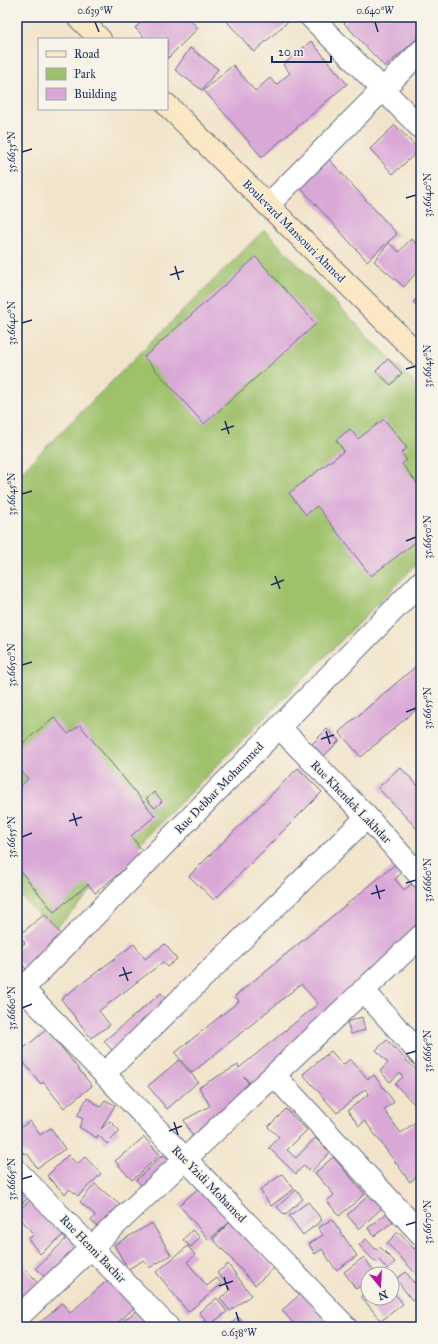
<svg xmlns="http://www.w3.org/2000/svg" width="438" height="1344" viewBox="0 0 438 1344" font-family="'IM FELL Great Primer',serif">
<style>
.green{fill:#9ec16b;stroke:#5c7864}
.building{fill:#daa8d7}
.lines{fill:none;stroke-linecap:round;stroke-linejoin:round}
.minor-casing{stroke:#666e84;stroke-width:24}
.secondary-casing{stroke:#666e84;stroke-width:24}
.minor{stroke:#fff;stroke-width:22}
.secondary{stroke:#fae7c3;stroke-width:22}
.ticks{fill:none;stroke:#1b2f5e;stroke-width:1.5}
.labels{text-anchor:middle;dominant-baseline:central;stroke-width:3;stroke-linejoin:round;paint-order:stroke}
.street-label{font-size:12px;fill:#1b2f5e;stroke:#f7f3e8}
.neatline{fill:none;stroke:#1b2f5e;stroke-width:1.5}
.ticks-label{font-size:10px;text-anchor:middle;fill:#1b2f5e}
</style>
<rect width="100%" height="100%" fill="#f7f3e8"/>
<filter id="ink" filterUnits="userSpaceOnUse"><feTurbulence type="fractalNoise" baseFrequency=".025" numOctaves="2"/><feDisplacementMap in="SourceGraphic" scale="8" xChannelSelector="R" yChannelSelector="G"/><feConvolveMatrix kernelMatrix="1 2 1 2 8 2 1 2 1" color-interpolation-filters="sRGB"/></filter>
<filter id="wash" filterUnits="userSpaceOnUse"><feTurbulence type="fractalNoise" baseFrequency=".012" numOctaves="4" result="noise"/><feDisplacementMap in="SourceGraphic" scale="16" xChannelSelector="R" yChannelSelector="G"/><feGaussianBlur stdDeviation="0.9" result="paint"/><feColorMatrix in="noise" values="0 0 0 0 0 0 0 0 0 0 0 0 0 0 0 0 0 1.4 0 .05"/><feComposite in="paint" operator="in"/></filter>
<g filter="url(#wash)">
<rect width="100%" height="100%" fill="#f2e4ca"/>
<!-- green -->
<path class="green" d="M264,230L421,390V560L54,930L17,893V476Z"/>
<g id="blocks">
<!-- building -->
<path class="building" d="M147,17H187L198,28L167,59V39H146L135,28Z
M223,17H293L254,52Z
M350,17H421V35L385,67L344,23Z
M311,41L347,84L262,157L204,90L233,65L255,91L270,78L276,85L290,73L283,65Z
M190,48L218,69L202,90L175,70Z
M395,125L419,150L393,174L370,149Z
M326,156L397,234L367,261L296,183Z
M411,239L421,247V267L404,287L374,261L389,243L399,252Z
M256,257L316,324L204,424L144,357Z
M421,294V310L413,302Z
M388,359L402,373L391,385L376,371Z
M384,419L407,448L401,453L407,460L402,464L421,488V538L371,576L317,506L306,515L289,493L344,451L336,440L350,429L358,439Z
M421,662V705L361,757L339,732Z
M54,717L68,734L80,725L155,816L131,836L144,853L95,893L88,884L54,912L17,867V789L28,779L17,766V748Z
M327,729L339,741L321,759L309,747Z
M400,767L421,789V833L378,788Z
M298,768L322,792L214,900L189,876Z
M154,792L162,801L155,808L146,799Z
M397,863L404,871L395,879L404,890L417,880L421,885V945L251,1085L244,1076L257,1100L196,1143L184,1120L210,1106L199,1087L238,1065L239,1068L318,1004L301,984L192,1073L175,1053L239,1001L235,996Z
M45,914L67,942L28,972L17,958V949L25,943L19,935Z
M134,944L145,959L165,944L177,959L167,967L163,962L99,1011L110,1025L91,1038L61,999Z
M161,993L180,1015L123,1063L104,1041Z
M362,1017L365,1030L351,1034L347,1022Z
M47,1029L92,1086L64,1108L43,1082L41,1084L17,1054Z
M387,1040L417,1071L419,1070L421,1072V1111L395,1084L403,1077L400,1073L390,1082L380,1071L388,1063L376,1050Z
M331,1051L343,1065L350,1059L368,1079L374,1075L394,1102L384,1110L401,1133L417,1121L421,1126V1184L416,1177L410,1182L365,1121L359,1126L348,1110L369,1094L365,1089L337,1113L303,1074Z
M179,1060L198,1082L167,1109L148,1086Z
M87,1098L101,1107L105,1100L115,1105L101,1129L110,1121L120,1131L107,1144L98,1135L97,1138L79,1127L83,1119L77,1116Z
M286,1109L307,1130L287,1150L296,1158L315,1138L330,1152L311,1172L304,1165L296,1174L269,1148L279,1137L268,1127Z
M30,1121L40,1135L51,1128L65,1149L37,1168L27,1153L24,1154L17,1144V1130Z
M144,1137L160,1155L132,1180L115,1161Z
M68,1155L77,1164L85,1157L101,1174L78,1196L70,1189L65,1194L47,1176Z
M163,1155L175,1167L148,1192L136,1180Z
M333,1157L365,1194L339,1216L327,1201L334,1195L315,1173Z
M282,1174L294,1189L271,1206L260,1190Z
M17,1175L34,1193L17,1208Z
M95,1184L120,1205L111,1215L106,1234L91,1221L95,1215L80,1202Z
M200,1187L230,1222L209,1240L179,1205Z
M296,1190L303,1199L285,1215L277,1207Z
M370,1194L382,1208L359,1229L347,1215Z
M37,1195L67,1232L40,1254L28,1239L34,1235L17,1214V1211Z
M308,1202L322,1220L303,1235L289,1216Z
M387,1213L393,1222L374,1236L368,1228Z
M332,1219L357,1256L336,1270L322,1249L315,1254L309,1244L323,1235L318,1228Z
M231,1221L274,1268L255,1285L213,1239Z
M152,1223L171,1255L149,1268L144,1260L128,1269L114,1245Z
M192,1230L200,1237L191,1247L183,1240Z
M398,1232L414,1249L421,1242V1275L419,1277L387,1243Z
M70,1235L89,1254L55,1287L36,1268Z
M366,1239L376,1250L380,1247L395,1262L387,1269L378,1259L375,1262L359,1245Z
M188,1246L195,1255L187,1262L207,1286L217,1278L222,1284L188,1312L156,1272Z
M364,1257L376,1274H368V1280L356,1289L344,1272Z
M17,1260L42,1288L17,1310Z
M228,1264L251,1295L230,1311L220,1298L231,1290L217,1273Z
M406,1272L414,1283L421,1278V1293L412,1300L396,1279Z
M110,1278L136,1306L113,1327H42L39,1323L62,1303L70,1313Z
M392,1290L403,1304L381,1321L361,1296L368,1291V1298H392Z
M303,1292L331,1327H296L282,1310Z
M217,1298L227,1312L209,1325L199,1312Z
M142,1307L156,1327H123L120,1323Z
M238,1317L248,1327H228Z"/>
</g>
</g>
<g filter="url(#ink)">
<use href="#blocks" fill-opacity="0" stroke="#666e84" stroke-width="1"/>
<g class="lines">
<defs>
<path id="minor" d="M311,17L421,128
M268,205L421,51
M279,727L367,817L421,877
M23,989L346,1327
M363,990L421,1055
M17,995L421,582
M104,1074L367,817
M274,1075L421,1234
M17,1171L168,1327
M17,1318L421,936"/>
<path id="secondary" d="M78,17L100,39
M167,105L421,357"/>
</defs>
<!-- minor casing -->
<use href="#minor" class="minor-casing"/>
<!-- secondary casing -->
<use href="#secondary" class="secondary-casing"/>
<!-- minor -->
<use href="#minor" class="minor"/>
<!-- secondary -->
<use href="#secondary" class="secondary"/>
</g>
</g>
<!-- ticks -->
<path class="ticks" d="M95,22L99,32M375,22L378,32M22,152L32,149M406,198L416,195M175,266L179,280M170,275L184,271M22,323L32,320M406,369L416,366M225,421L229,434M221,430L234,426M22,494L32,491M406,541L416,537M275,576L280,589M271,585L284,580M22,665L32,662M406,712L416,708M326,731L330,744M321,739L334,735M73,813L77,826M69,821L82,817M22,837L32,833M406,883L416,880M376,885L380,899M371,894L385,890M123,967L128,981M119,976L132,972M22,1008L32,1004M406,1054L416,1051M174,1122L178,1135M169,1131L182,1126M22,1179L32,1176M406,1225L416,1222M224,1277L228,1290M219,1286L233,1281M236,1312L239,1322"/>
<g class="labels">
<!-- street labels -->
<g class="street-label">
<text transform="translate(294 231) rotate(45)">Boulevard Mansouri Ahmed</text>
<text transform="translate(219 788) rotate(-46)">Rue Debbar Mohammed</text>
<text transform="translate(351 802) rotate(46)">Rue Khendek Lakhdar</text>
<text transform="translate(209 1184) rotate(46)">Rue Yzidi Mohamed</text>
<text transform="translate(93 1249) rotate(46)">Rue Henni Bachir</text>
</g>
</g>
<!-- margin -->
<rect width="438" height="1344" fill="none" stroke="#f7f3e8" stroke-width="44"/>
<!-- legend -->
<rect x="38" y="38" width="130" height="72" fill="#f7f3e8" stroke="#9fa5b1"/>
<rect x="46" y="51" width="20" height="6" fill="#fae7c3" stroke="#9fa5b1"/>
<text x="74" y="58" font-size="12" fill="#1b2f5e">Road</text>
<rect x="46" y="68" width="20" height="12" fill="#9ec16b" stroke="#9fa5b1"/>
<text x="74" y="78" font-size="12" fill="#1b2f5e">Park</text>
<rect x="46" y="88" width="20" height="12" fill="#daa8d7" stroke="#9fa5b1"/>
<text x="74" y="98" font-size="12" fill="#1b2f5e">Building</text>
<!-- north arrow -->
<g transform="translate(380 1286) rotate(162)"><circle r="19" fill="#f7f3e8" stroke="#9fa5b1"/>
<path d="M0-3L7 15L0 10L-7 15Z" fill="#b5179e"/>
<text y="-6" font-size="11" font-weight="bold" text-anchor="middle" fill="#1b2f5e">N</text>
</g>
<!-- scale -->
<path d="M272 56v6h59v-6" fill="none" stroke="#1b2f5e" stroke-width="2"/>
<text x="278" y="56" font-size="12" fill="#1b2f5e" stroke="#f7f3e8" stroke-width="3" paint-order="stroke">20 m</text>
<rect x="22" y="22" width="394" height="1300" class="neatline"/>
<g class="ticks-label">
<text x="95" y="14">0.639°W</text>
<text x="375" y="14">0.640°W</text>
<text transform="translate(11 152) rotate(-90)" y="4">35.6635°N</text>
<text transform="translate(427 195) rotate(-90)" y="4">35.6640°N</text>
<text transform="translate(11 323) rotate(-90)" y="4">35.6640°N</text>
<text transform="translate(427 366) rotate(-90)" y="4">35.6645°N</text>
<text transform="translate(11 494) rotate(-90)" y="4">35.6645°N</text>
<text transform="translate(427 537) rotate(-90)" y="4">35.6650°N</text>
<text transform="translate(11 665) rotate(-90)" y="4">35.6650°N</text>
<text transform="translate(427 708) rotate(-90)" y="4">35.6655°N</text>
<text transform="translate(11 837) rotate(-90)" y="4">35.6655°N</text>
<text transform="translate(427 880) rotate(-90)" y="4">35.6660°N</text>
<text transform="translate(11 1008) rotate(-90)" y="4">35.6660°N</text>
<text transform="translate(427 1051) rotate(-90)" y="4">35.6665°N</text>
<text transform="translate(11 1179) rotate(-90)" y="4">35.6665°N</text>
<text transform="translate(427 1222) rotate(-90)" y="4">35.6670°N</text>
<text x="239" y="1336">0.638°W</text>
</g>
</svg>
